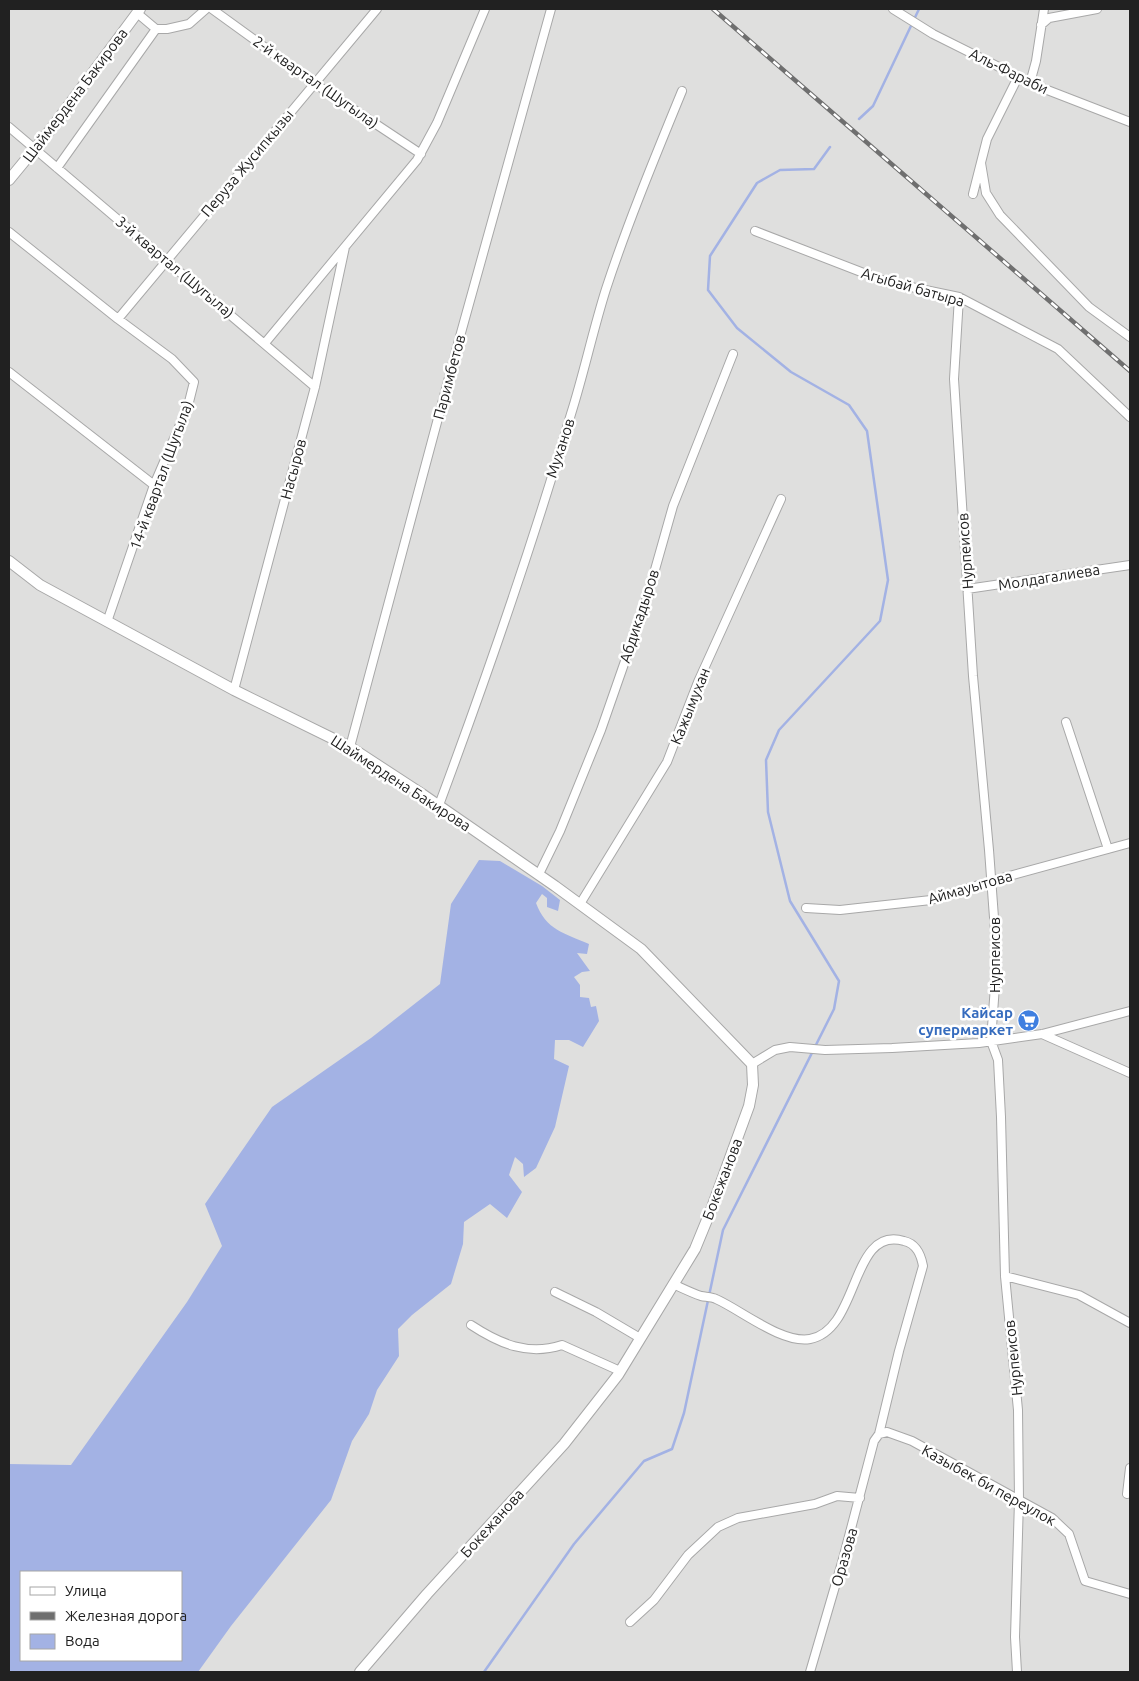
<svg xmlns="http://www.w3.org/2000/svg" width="1139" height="1681" viewBox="0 0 1139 1681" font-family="Ubuntu,sans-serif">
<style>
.residential{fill:#dfdfde;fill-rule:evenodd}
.water{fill:#a3b2e4;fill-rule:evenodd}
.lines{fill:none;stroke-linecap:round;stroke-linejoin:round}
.stream{stroke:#a3b2e4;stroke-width:2.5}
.minor-casing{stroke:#a8a8a8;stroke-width:10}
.tertiary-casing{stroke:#a8a8a8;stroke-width:12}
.minor{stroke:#fff;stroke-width:8}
.tertiary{stroke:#fff;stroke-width:10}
.rail-casing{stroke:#6f6f6f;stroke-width:4.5}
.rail{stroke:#fff;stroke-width:2.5;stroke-dasharray:8;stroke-linecap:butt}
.labels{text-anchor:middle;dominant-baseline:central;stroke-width:5;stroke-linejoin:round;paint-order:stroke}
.street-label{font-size:15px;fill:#212121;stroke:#fff}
.shop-label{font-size:15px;font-weight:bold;fill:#366cbe;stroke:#fff;text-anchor:end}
</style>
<rect width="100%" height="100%" fill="#f0f2e7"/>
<!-- residential -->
<path class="residential" d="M9,9H1130V1672H9ZM21,1572H181V1660H21Z"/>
<!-- water -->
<path class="water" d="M479,860L500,861L542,886L560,900L558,911L547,907V898L542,894L536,903C546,930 564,933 589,944L587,954L577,953L590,971L582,972L574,977L580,985V997L589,998L591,1007L596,1006L599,1021L583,1047L569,1040H555L554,1059L569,1066L555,1127L536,1168L524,1177L523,1164L515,1157L509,1175L522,1192L507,1218L490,1204L464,1222L463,1244L451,1284L412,1315L398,1329L399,1356L377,1390L369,1414L352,1441L331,1500L231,1626L198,1672H9V1464L71,1465L187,1302L222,1246L205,1204L272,1107L371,1038L440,984L451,904ZM21,1572H181V1660H21Z"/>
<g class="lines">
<!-- stream -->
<path class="stream" d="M859,119L873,106L919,9
M484,1672L574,1544L644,1461L672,1449L684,1413L723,1230L834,1009L839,981L790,901L768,812L766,760L779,730L880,621L888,580L867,431L849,405L791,372L737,328L708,290L710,256L757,183L780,170L814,169L830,147"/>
<defs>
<path id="minor" d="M212,9L314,83L421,154
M893,9L933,34L1037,86L1130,122
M137,13L156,29H167L189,24L206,9
M1041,25L1049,18L1097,9
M1030,83L1036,61L1044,9
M9,127L315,387
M981,163L986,193L1000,215L1089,307L1130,337
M57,168L156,29
M973,194L987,139L1018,77
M755,231L887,282L959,297L1058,349L1130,417
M9,232L118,319L172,359L194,382L188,406L154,485L107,622
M959,297L954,379L973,676L989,850L997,958L991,1041L998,1060L1001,1117L1005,1276L1018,1410L1019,1500L1015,1637L1017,1672
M118,319L377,9
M265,343L417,160L437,123L485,9
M9,372L154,485
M967,589L1130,565
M234,690L315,387L345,247
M1066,722L1108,849
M350,747L459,340L551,9
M439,805C487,676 532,546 571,414C584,373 593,330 606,289C628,222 655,157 682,91
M539,874L560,831L601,730L647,598L673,506L733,354
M580,904L667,762L698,682L781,499
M806,908L840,910L931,900L991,881L1130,843
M1042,1034L1130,1073
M752,1064L775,1050L790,1047L825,1050L892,1048L979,1043L1042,1034L1130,1011
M1005,1276L1079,1295L1130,1323
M673,1284C682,1288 692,1293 701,1296C706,1297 712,1297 716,1299C741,1310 782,1344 810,1339C860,1330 850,1225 904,1241C917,1244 921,1255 923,1266L899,1351L879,1434
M555,1292L596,1312L640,1338
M471,1325C500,1344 528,1356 562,1345L620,1371
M1127,1494L1130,1468
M630,1622L654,1600L688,1555L718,1527L738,1518L815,1504L837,1496L860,1498
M810,1672L843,1559L874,1441L879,1434L887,1432L912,1441L1052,1518L1069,1534L1085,1581L1130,1594"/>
<path id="tertiary" d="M9,180L51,129L140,9
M9,561L40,585L234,690L350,747L422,794L555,886L641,949L752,1064L753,1085L749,1106L711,1210L695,1249L618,1375L564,1444L427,1594L360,1672"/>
</defs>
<!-- minor casing -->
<use href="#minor" class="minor-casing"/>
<!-- tertiary casing -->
<use href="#tertiary" class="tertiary-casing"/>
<!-- minor -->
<use href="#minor" class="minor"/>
<!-- tertiary -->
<use href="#tertiary" class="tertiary"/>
<defs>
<path id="rail" d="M713,9L1130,371"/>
</defs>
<!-- rail casing -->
<use href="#rail" class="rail-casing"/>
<!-- rail -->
<use href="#rail" class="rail"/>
</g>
<!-- icons -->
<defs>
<symbol id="supermarket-disc" viewBox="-11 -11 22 22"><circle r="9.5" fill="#3f7fe0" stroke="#fff"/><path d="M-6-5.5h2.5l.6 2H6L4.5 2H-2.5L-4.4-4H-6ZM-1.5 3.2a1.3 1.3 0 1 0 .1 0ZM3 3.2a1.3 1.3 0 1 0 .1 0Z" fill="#fff"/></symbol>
</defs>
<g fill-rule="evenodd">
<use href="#supermarket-disc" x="1016" y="1008" width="25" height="25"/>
</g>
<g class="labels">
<!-- street labels -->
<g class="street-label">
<text transform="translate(1009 71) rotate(26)">Аль-Фараби</text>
<text transform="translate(316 82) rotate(35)">2-й квартал (Шугыла)</text>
<text transform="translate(75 95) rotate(-53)">Шаймердена Бакирова</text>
<text transform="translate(247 163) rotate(-50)">Перуза Жусипкызы</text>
<text transform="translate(175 267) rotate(40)">3-й квартал (Шугыла)</text>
<text transform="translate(913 287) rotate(16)">Агыбай батыра</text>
<text transform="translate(449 377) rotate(-75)">Паримбетов</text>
<text transform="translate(560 448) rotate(-72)">Муханов</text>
<text transform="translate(293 469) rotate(-75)">Насыров</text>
<text transform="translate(161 475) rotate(-70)">14-й квартал (Шугыла)</text>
<text transform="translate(965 551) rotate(-94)">Нурпеисов</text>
<text transform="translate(1049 577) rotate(-9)">Молдагалиева</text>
<text transform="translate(639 616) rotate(-72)">Абдикадыров</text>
<text transform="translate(690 706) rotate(-68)">Кажымухан</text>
<text transform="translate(401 783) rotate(33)">Шаймердена Бакирова</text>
<text transform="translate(970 887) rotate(-16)">Аймауытова</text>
<text transform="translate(994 955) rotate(-90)">Нурпеисов</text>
<text transform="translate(722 1179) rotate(-69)">Бокежанова</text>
<text transform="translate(1013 1358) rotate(-96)">Нурпеисов</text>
<text transform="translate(989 1485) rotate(29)">Казыбек би переулок</text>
<text transform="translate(492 1523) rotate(-48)">Бокежанова</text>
<text transform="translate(844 1557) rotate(-74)">Оразова</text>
</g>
<!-- shop labels -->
<g class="shop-label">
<text x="1013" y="1012">Кайсар<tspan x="1013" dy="17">супермаркет</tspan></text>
</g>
</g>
<!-- border -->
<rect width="1139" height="1681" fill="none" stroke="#212121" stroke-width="20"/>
<!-- legend -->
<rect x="20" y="1571" width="162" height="90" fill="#ffffff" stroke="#a6a6a6"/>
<rect x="30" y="1587" width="25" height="8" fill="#ffffff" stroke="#a6a6a6"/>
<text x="65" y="1596" font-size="15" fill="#212121">Улица</text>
<rect x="30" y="1612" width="25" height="8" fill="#6f6f6f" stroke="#a6a6a6"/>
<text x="65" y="1621" font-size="15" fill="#212121">Железная дорога</text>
<rect x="30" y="1634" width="25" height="15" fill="#a3b2e4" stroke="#a6a6a6"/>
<text x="65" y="1646" font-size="15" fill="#212121">Вода</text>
</svg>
